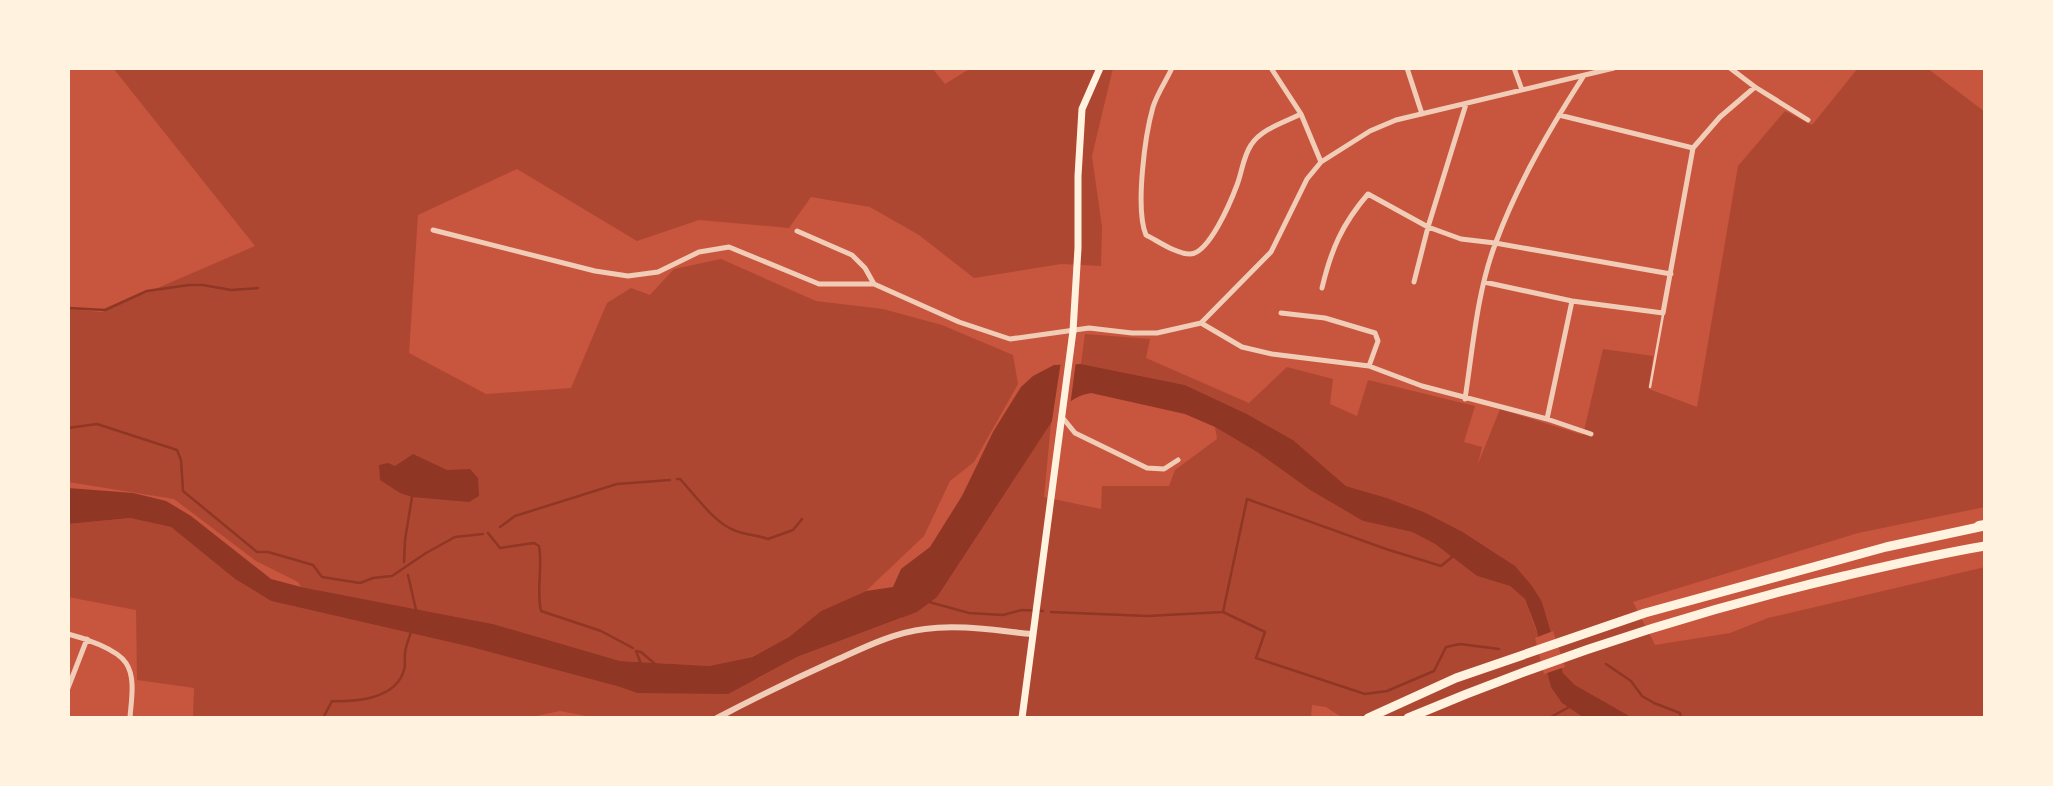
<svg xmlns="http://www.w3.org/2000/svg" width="2053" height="786" viewBox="0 0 2053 786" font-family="Bitter,serif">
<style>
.green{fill:#ae4732}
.water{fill:#8f3625}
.pier{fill:#c8553d}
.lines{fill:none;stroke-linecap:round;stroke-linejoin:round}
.stream{stroke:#8f3625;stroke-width:2.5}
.service{stroke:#f1ccb7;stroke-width:2.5}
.minor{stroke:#f1ccb7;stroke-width:5}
.tertiary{stroke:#f1ccb7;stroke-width:6}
.secondary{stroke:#fff3e0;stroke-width:7}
.trunk{stroke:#fff3e0;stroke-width:9}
.motorway{stroke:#fff3e0;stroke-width:10}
</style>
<rect width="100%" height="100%" fill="#c8553d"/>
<!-- green -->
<path class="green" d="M113,68H932L945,84L971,68H1113L1092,156L1102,227L1101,266L1061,264L974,278L919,235L870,207L811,197L789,228L699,220L637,241L517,169L418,215L409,353L486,394L571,388L607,303L631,288L650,295L674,269L721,259L816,301L883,309L942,325L1013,355L1018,384L974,462L950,481L924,536L866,591L821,611L789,637L751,657L709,666L620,661L493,624L301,587L298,582L256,561L174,499L68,482V309L102,312L255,246Z
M1858,68H1927L1985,112V507L1858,533L1633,602L1655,645L1730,633L1768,618L1985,567V718H1633L1575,685L1563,673L1542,602L1461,531L1424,512L1387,498L1346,486L1293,440L1247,414L1185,385L1081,364L1085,334L1150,339L1146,358L1249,403L1287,367L1333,379L1330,404L1357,416L1368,380L1475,406L1464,442L1482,447L1478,464L1500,409L1583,435L1603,349L1653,356L1649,389L1697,407L1738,166L1785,111L1812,125Z
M1051,423L1044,497L1101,509L1102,486H1169L1175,470L1217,439L1215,427L1257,452L1310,490L1363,521L1412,532L1435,544L1477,576L1510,586L1525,599L1562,703L1584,718H1343L1326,707L1312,705L1311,718H597L560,711L527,718H193L194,688L137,680L136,610L68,597V524L130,518L171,527L235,579L271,601L471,647L620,687L637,693L757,679L797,657L902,618L981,529Z"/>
<!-- water -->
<path class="water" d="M1081,364L1185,385L1247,414L1293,440L1346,486L1387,498L1424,512L1461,531L1515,566L1532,586L1542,602L1563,673L1575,685L1633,718H1584L1562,703L1551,687L1536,628L1525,599L1510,586L1477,576L1435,544L1412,532L1363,521L1310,490L1257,452L1215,427L1185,414L1091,393C1072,396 1062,408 1051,423L937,597L917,612L797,657L728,694L637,693L620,687L471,647L271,601L235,579L171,527L130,518L68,524V488L133,493L166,501L191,516L271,579L301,587L493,624L620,661L709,666L752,657L789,637L821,611L866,591L893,587L901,569L930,547L962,496L993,432L1021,387L1033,376L1054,365Z
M413,454L447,470L470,469L478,478L479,496L469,502L412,497L400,493L380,480L379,465L388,463L395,466Z"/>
<!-- pier -->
<path class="pier" d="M1061,361H1076L1070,407L1051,427Z
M1553,631L1565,667L1544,674L1535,638Z"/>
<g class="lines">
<!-- stream -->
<path class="stream" d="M68,308L105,310L147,291L189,285H203L231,290L258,288
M68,428L97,424L177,450L181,460L183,491L257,552H268L313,565L322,577L360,583L373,578L392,576L426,553L455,537L483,534
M677,479H680C696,496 714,523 736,531C747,535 758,535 768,539L793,530L802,519
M500,527L515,516L617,484L670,480
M488,533L500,548L534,543L539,546C543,568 536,590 541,611L601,631L633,648
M404,562L405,540L412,497
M408,575L416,610
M929,602L969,613L1003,615L1022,610L1043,611
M1051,612L1147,616L1223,612L1265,632L1256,658L1365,694L1387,691L1434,671L1446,647L1460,644L1499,649
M1223,612L1247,499L1386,549L1441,566L1452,557
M636,651L641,664
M636,651L641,652L654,663
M1606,664L1631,681L1642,696L1654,703L1680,713L1681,718
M323,718L332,701C356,702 396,699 404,670C406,664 404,660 405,654C405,647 409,639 411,632
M1549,718L1571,706"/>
<!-- service -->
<path class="service" d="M1650,387L1663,315"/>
<!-- minor -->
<path class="minor" d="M1172,68C1166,81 1157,94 1153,107C1145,135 1135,209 1146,235C1158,241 1176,254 1190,254C1209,254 1231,201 1237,185C1242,172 1243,157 1251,145C1261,129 1285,122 1301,114
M1271,68L1301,114L1321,162
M1407,68L1422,114
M1514,68L1522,90
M1730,68L1755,87L1808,120
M1559,115L1693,148
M433,230L595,271L628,276L658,272L699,252L729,247L819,284H874L959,322L1010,339L1089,328L1132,333H1157L1201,323L1271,252L1307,179L1321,162L1370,131L1396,120L1614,68
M797,231L852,255L865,268L874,284
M1414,282L1428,227L1466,104
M1484,282L1572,301L1663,313L1693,148L1720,117L1755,87
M1322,288C1331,250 1342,224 1368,194L1428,227L1461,239L1495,243L1671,274
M1281,313L1325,318L1375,333L1378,341L1369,366
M1201,323L1242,347L1272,354L1369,366L1422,386L1547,419L1591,434
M1465,399C1473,347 1477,291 1496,242C1518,183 1549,130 1583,77
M1062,417L1075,433L1147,468L1164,469L1178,460
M1547,419L1572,301
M68,634C84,638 117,649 126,663C136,678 131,701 130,718
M68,688L87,639"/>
<!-- tertiary -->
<path class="tertiary" d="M717,718C755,698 794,679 834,661C863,648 892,633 925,629C960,624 997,631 1032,634"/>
<!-- secondary -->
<path class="secondary" d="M1022,718L1073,331L1078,248V176L1082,109L1100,68"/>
<!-- trunk -->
<path class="trunk" d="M1368,718L1456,678L1645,613L1886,547L1984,526
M1408,718C1549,658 1695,611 1844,576C1891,565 1937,554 1985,546"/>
<!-- motorway -->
<path class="motorway" d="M1979,526L1985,525"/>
</g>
<!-- border -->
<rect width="2053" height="786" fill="none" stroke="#fff3e0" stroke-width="140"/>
</svg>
